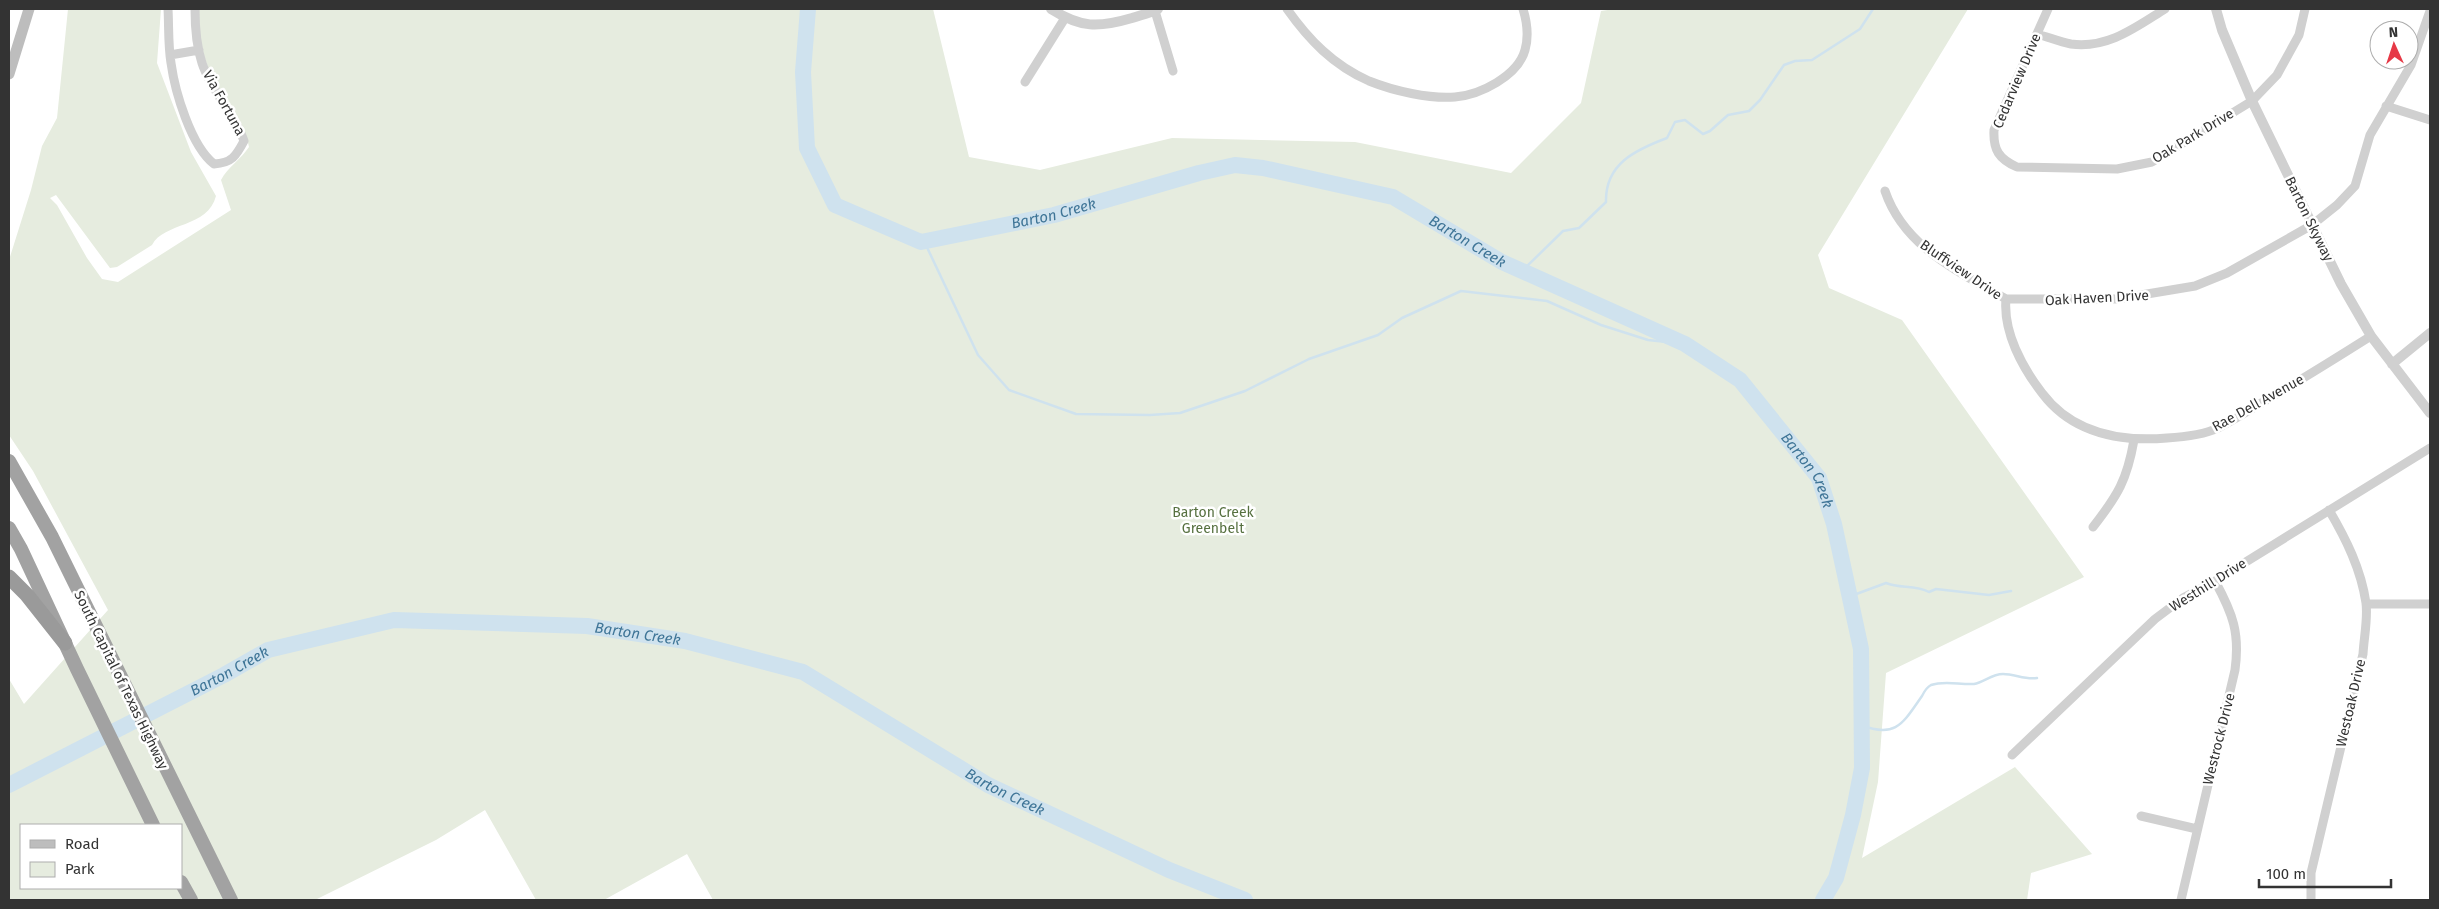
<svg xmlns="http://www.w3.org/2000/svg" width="2439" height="909" viewBox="0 0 2439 909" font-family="'Fira Sans',sans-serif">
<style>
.green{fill:#e6ecdf;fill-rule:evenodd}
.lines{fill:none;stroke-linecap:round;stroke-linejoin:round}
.stream{stroke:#cfe2ee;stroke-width:2.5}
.river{stroke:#cfe2ee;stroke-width:16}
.minor{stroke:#d0d0d0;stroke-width:9}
.tertiary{stroke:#d0d0d0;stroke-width:10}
.secondary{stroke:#bdbdbd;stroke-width:11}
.trunk{stroke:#a2a2a2;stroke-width:14}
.motorway{stroke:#9a9a9a;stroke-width:15}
.labels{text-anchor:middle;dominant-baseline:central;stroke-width:5;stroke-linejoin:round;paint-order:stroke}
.street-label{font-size:14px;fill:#333;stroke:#fff}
.park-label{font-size:14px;fill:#56703f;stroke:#fff}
.water-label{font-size:15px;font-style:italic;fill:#3f7597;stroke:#fff}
</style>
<rect width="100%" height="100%" fill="#fff"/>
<!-- green -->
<path class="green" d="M68,9H161L157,63L191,152L216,196C208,228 164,222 152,245L117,267L110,268L56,195L50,198L57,205L87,258L102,279L118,282L231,210L221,180C228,167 241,159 249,147C244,119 223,99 211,74C202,55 197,30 199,9H933L969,157L1040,170L1172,138L1355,142L1511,173L1581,103L1601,11L1614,9H1968L1818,255L1829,288L1902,320L2084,577L1886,673L1878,782L1862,858L2015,767L2092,854L2031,873L2027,900H713L687,854L604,900H536L485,810L436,840L315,900H9V679L24,704L108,610L33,471L9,435V260L31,190L42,146L57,118ZM21,825H181V888H21Z"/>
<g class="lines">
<!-- stream -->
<path class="stream" d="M924,241L978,355L1009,390L1076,414L1150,415L1180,413L1245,391L1309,359L1378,335L1402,318L1461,291L1547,301L1601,325L1648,340L1685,344
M1522,271L1563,231L1579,228L1606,202C1605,164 1635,150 1667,138L1675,122L1685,120L1703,134L1710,131L1728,115L1749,111L1760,100L1784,65L1795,61L1812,60L1860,29L1873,9
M1851,596L1886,583C1900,589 1915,584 1929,592L1936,589L1989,595L2011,591
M1861,725C1896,739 1903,723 1922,696C1924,692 1927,687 1931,685C1945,680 1960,685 1974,684C1984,682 1992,674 2003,674C2015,674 2025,680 2037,678"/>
<!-- river -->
<g class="river">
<path id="s1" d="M808,9L803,72L807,148L835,205L921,242L1054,215L1199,173L1235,165L1263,168L1393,197L1502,262L1685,344L1740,380L1819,478L1834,524L1861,649L1862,768L1853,815L1836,878L1823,900"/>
<path id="s2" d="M9,785L224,675L268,650L394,620L587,626L685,641L803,672L988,785L1169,870L1245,900"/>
</g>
<!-- minor -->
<path class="minor" d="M168,9C169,27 168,45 171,63C175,92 191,146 214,164C232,163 236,156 244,141C234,113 211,91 202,63C196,45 195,27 195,9
M1287,9C1309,40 1333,65 1369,81C1394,91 1429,99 1455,97C1480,95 1518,76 1525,50C1529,36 1527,22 1523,9
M2048,9L1994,130C1993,150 1999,159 2017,167L2117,169L2152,162L2252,101L2277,75L2299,35L2305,9
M1155,11L1173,71
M2037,34C2048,37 2060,42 2071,44C2108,49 2136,27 2165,9
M170,55L199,50
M1025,82L1065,18
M2386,106L2430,120
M1885,191C1904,247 1958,271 2006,299C2003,332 2022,367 2042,393C2072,433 2119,442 2167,438C2184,437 2203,435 2218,428C2232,421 2245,413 2258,405C2296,383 2333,360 2371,336
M2006,299H2117L2195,286L2227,273L2312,225L2337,205L2355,186L2370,135L2411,65L2430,11
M2093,527C2118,495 2127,480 2134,440
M2366,604H2430
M2012,755L2155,619L2183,598L2215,581L2430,448
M2141,816L2197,829
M2181,900L2235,670C2240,633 2233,614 2215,581
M2311,900V873L2363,654C2364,637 2368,619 2366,603C2361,569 2346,539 2329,510"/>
<!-- tertiary -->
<path class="tertiary" d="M1051,9C1081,28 1098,28 1132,18C1141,15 1150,13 1158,9
M2216,9L2222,30L2252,101L2341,284L2371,336L2430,413
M2392,364L2430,333"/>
<!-- secondary -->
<path class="secondary" d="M9,74L29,9"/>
<!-- trunk -->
<path class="trunk" d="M9,461L52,537L231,900
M9,528L21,549L77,669L153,825
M181,882L191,900"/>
<!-- motorway -->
<path class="motorway" d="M9,577L27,595L65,643"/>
</g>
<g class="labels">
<!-- street labels -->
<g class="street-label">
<text transform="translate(2017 81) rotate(-67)">Cedarview Drive</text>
<text transform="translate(224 103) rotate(61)">Via Fortuna</text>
<text transform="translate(2193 136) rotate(-31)">Oak Park Drive</text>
<text transform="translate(2309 219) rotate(64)">Barton Skyway</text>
<text transform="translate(1961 270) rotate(34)">Bluffview Drive</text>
<text transform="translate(2097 298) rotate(-3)">Oak Haven Drive</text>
<text transform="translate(2258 403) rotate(-29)">Rae Dell Avenue</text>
<text transform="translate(2208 585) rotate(-32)">Westhill Drive</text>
<text transform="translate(121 680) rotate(64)">South Capital of Texas Highway</text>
<text transform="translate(2351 703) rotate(-77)">Westoak Drive</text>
<text transform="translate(2219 739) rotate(-76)">Westrock Drive</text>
</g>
<!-- park labels -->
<g class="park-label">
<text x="1213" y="512">Barton Creek<tspan x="1213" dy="16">Greenbelt</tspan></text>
</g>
<!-- water labels -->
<g class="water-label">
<text stroke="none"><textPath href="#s1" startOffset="432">Barton Creek</textPath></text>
<text stroke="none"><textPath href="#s1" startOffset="868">Barton Creek</textPath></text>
<text stroke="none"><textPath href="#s1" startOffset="1288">Barton Creek</textPath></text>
<text stroke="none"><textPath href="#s2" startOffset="666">Barton Creek</textPath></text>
<text stroke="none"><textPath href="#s2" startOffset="248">Barton Creek</textPath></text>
<text stroke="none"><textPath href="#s2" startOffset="1071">Barton Creek</textPath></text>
</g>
</g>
<!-- border -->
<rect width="2439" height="909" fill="none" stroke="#333333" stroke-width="20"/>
<!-- legend -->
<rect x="20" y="824" width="162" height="65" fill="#ffffff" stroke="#adadad"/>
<rect x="30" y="840" width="25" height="8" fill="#bdbdbd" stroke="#adadad"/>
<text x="65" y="849" font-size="15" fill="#333333">Road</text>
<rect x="30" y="862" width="25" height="15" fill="#e6ecdf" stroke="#adadad"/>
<text x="65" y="874" font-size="15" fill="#333333">Park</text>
<!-- north arrow -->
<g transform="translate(2394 45) rotate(357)"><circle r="24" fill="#ffffff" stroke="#adadad"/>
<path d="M0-4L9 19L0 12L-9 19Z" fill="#e63946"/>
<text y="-8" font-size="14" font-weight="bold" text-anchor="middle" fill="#333333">N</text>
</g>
<!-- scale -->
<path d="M2259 879v8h132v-8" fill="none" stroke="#333333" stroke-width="2.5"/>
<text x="2266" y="879" font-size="15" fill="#333333" stroke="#ffffff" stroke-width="4" paint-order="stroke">100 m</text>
</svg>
